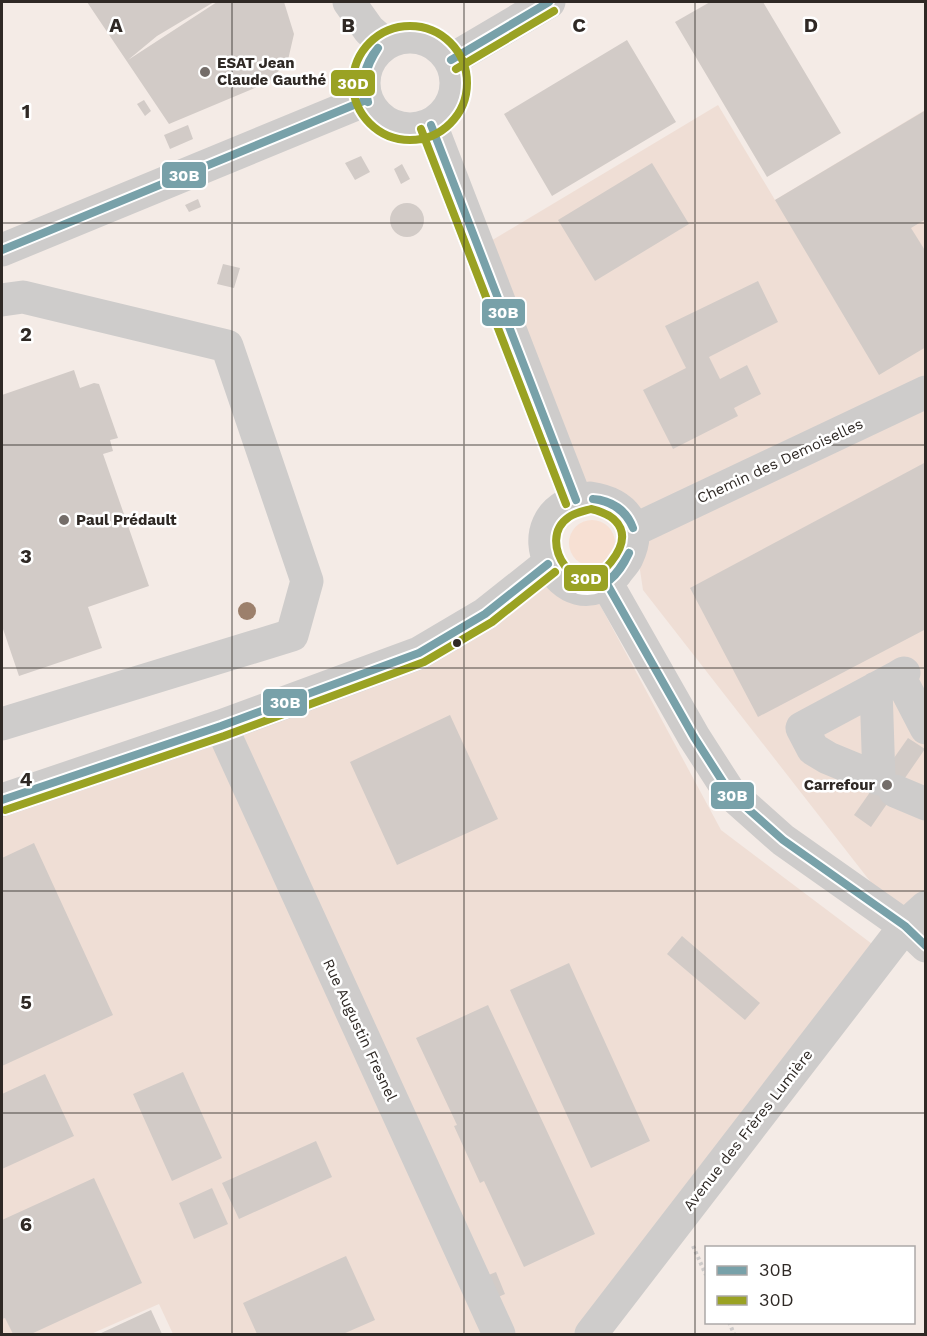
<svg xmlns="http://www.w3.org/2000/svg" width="927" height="1336" viewBox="0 0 927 1336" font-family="'Work Sans',sans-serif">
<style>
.built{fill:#efded5}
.green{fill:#f7e0d3}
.building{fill:#d2cbc7}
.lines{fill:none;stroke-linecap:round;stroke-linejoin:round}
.path{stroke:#cecbca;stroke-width:4;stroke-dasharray:3 3;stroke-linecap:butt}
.minor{stroke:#cecccb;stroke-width:33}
.bus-1-casing{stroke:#fff;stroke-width:12}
.bus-2-casing{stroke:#fff;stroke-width:12}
.bus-1{stroke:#78a1a9;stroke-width:8}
.bus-2{stroke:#9aa223;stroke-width:8}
.tree{fill:#9c806c}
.grid{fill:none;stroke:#2f2925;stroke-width:1.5;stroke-opacity:0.55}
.poi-dot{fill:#746d69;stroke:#fff;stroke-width:2}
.bus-dot{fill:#2f2925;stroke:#fff;stroke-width:2}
.labels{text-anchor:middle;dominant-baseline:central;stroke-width:5;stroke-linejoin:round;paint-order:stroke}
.poi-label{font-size:15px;font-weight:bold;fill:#2f2925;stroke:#fff;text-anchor:start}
.street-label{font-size:15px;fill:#2f2925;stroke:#fff}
.grid-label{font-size:20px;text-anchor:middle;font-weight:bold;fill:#2f2925;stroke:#fff;stroke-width:5;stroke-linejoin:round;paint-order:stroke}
.line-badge{stroke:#fff;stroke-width:2}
.badge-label{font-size:16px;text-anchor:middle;font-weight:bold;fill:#fff}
</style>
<rect width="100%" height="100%" fill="#f4ebe6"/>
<!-- built -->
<path class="built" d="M718,105L775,200L925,110V946L905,926L643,590L634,530L590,498L479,248Z
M548,564L592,590L721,830L896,962L605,1334H173L159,1304L91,1334H2V800L419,653Z"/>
<!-- green -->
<path class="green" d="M569 543a23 23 0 1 1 46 0a23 23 0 1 1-46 0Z"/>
<!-- building -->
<path class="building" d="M87,2H214L157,36L128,60L217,2H284L294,34L288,60L269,82L169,124Z
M710,2H763L841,133L767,177L675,22Z
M627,40L676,122L552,196L504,114Z
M144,100L151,111L145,116L137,104Z
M926,110V219L911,228L926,252V347L879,375L775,200Z
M188,125L193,139L170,149L164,135Z
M361,156L370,172L355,180L345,163Z
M652,163L689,224L595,281L558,220Z
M402,164L410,179L401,184L394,169Z
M198,199L201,207L189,212L185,205Z
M390 220a17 17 0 1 1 34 0a17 17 0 1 1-34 0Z
M223,264L240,268L234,288L217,284Z
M758,281L778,322L709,357L720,379L747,365L761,394L734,408L738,416L673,449L643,390L686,368L665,326Z
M74,370L80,388L94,383L99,384L118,438L110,440L113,451L103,454L149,586L88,607L102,648L19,676L2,626V395Z
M926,462V629L758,717L690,588Z
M450,715L498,819L397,865L350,762Z
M908,738L925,749L871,827L854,815Z
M34,843L113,1015L2,1066V858Z
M682,936L760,1003L745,1020L667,954Z
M569,963L650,1141L591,1168L510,990Z
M488,1005L595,1234L524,1267L484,1181L480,1183L454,1126L457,1125L416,1038Z
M183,1072L222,1158L172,1181L133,1094Z
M45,1074L74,1136L2,1169V1094Z
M316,1141L332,1177L239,1219L222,1183Z
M94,1178L142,1283L31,1334H13L5,1318L2,1319V1220Z
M212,1188L228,1224L194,1239L179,1203Z
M346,1256L375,1320L343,1334H257L243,1303Z
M496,1272L505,1294L496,1298L486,1276Z
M151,1310L162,1334H99Z"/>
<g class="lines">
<!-- path -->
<path class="path" d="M693,1246L706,1275
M729,1322L734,1334"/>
<!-- minor -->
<path class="minor" d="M349,2L369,30L384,43
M364 83a46 46 0 1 1 92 0a46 46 0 1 1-92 0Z
M451,60L549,2
M431,125L576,500
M2,250L366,100
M2,300L23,297L227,346L307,581L292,635L2,724
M590,498C624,503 643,525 627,558C624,564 619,568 616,573C567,633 498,512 590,498Z
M634,530L926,392
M607,584L694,737L730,793L783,840L905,926L926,946
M904,673L899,676L926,728
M876,688L879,779L828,758L813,749L802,728L899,676
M221,726L499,1334
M895,791L926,804
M2,800L221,726L419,653L485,614L548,564
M591,1334L905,926L926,907"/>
<defs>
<path id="bus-1" d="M451,60L549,2
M368,102C360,83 364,64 378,48
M368,102C363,79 365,68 378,48
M431,125L576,500
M2,250L366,100
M593,499C611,500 627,510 633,528
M593,499C611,501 626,511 633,528
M607,584L694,737L730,793L783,840L905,926L926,946
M579,588C604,593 618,573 629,553
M579,588C603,594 620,573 629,553
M2,800L221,726L419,653L485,614L548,564"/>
<path id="bus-2" d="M353 83a57 57 0 1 1 114 0a57 57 0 1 1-114 0Z
M456,69L554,11
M421,129L566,504
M591,509C622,516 632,536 611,562C607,567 599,575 593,577C583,581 571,574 565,566C554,551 551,529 569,517C574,513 584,511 591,509Z
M5,810L224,736L424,662L492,622L555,572"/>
</defs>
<!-- bus-1 casing -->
<use href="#bus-1" class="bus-1-casing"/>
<!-- bus-2 casing -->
<use href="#bus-2" class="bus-2-casing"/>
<!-- bus-1 -->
<use href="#bus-1" class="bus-1"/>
<!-- bus-2 -->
<use href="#bus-2" class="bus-2"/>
</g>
<!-- trees -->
<circle class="tree" cx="247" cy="611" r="9"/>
<!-- grid -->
<path class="grid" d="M232,2V1334M464,2V1334M695,2V1334M2,223H926M2,445H926M2,668H926M2,891H926M2,1113H926"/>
<!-- markers -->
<g class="poi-dot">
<circle cx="205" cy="72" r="6"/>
<circle cx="64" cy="520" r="6"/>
<circle cx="887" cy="785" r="6"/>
</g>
<circle class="bus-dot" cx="457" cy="643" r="5"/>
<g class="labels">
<!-- poi labels -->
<g class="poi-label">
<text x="217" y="63">ESAT Jean<tspan x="217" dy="17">Claude Gauthé</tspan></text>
<text x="76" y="520">Paul Prédault</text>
<text x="875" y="785" text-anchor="end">Carrefour</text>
</g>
<!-- street labels -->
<g class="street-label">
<text transform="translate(780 461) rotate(-25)">Chemin des Demoiselles</text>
<text transform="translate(360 1030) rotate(65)">Rue Augustin Fresnel</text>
<text transform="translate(748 1130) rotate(-52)">Avenue des Frères Lumière</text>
</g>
</g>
<g class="grid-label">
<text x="116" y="32">A</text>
<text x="348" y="32">B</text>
<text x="579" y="32">C</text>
<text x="811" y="32">D</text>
<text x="26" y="118">1</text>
<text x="26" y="341">2</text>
<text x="26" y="563">3</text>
<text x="26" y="786">4</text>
<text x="26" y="1009">5</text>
<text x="26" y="1231">6</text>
</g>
<g class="line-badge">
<rect x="330" y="69" width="46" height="28" rx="6" fill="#9aa223"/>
<rect x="161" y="161" width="46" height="28" rx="6" fill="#78a1a9"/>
<rect x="481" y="298" width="45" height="29" rx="6" fill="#78a1a9"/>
<rect x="563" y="564" width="46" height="28" rx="6" fill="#9aa223"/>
<rect x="262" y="688" width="46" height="29" rx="6" fill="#78a1a9"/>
<rect x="710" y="781" width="45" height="29" rx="6" fill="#78a1a9"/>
</g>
<g class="badge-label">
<text x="353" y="89">30D</text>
<text x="184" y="181">30B</text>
<text x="503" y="318">30B</text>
<text x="586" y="584">30D</text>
<text x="285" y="708">30B</text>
<text x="732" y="801">30B</text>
</g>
<!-- border -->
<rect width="927" height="1336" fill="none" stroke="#2f2925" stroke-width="6"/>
<!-- legend -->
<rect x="705" y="1246" width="210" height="78" fill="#ffffff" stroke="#aca9a8" stroke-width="1.5"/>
<rect x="717" y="1266" width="30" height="9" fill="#78a1a9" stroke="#aca9a8" stroke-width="1.5"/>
<text x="759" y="1276" font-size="18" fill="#2f2925">30B</text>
<rect x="717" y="1296" width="30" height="9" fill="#9aa223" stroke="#aca9a8" stroke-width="1.5"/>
<text x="759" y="1306" font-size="18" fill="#2f2925">30D</text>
</svg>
